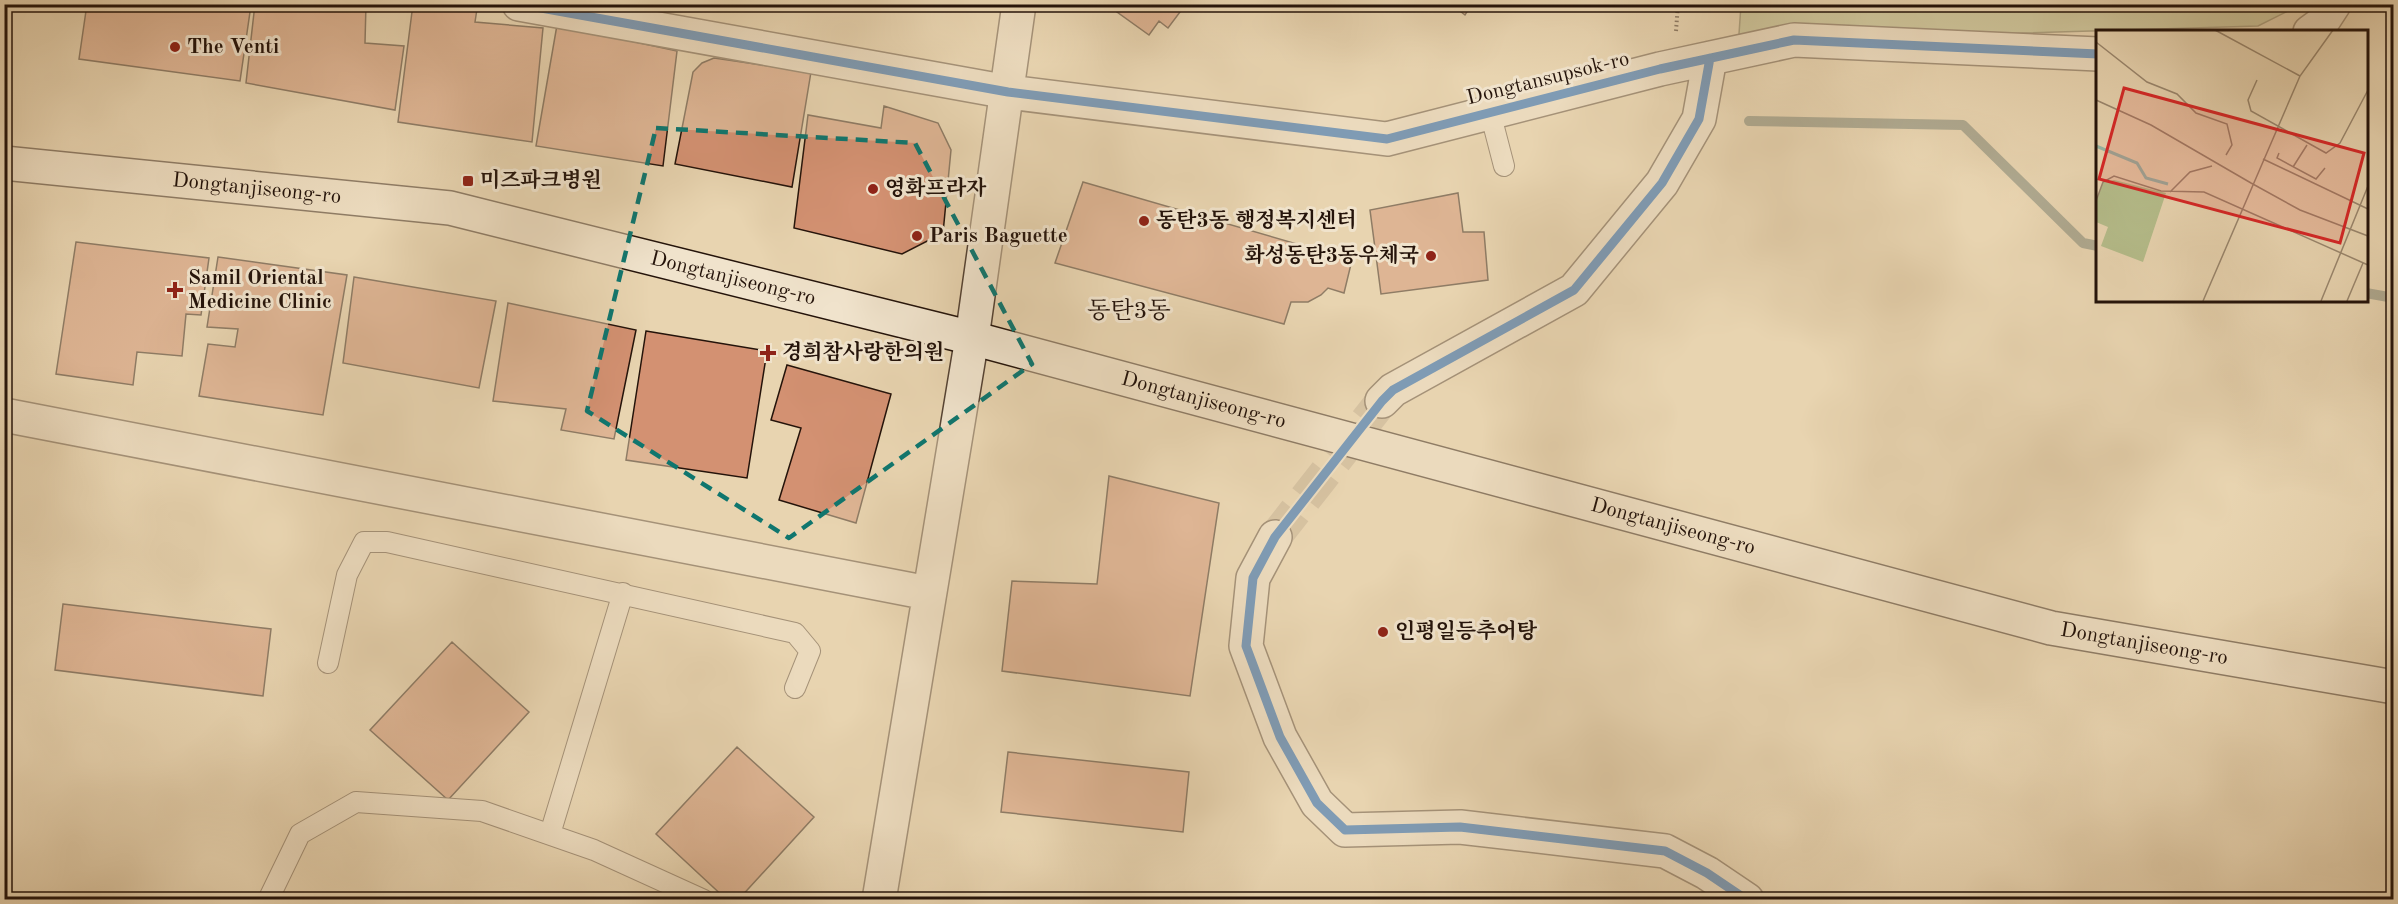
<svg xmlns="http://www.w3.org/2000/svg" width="2398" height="904" viewBox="0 0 2398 904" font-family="'Old Standard TT','Noto Serif KR',serif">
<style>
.green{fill:#b5bd8b;stroke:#6c684a;stroke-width:1.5}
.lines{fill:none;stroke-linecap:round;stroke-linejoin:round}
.stream{stroke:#6a7668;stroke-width:10}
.building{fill:#d39172;stroke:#24130a;stroke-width:1.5}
.street-tunnel{stroke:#c1ad8f;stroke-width:33;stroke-dasharray:33 16;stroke-linecap:butt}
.lane-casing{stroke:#554334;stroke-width:22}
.street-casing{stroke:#554334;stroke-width:36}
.secondary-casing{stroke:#24130a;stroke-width:36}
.path{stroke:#24130a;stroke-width:4;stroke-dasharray:1.5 3;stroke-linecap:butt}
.lane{stroke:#f0e3cc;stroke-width:20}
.street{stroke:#f0e3cc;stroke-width:33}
.secondary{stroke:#f0e3cc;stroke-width:33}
.cycleway-casing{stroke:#f0e3cc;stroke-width:13}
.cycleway{stroke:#0057b8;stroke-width:9}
.marked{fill:none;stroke:#0f766e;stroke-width:4.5;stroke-dasharray:12 8;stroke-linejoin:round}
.poi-dot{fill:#8f2418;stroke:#f0e3cc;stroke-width:2}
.labels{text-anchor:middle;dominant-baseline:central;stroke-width:6;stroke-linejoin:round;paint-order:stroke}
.poi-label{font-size:21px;font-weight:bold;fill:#24130a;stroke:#f0e3cc;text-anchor:start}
.street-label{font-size:21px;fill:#24130a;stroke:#f0e3cc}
.quarter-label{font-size:24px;fill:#24130a;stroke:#f0e3cc}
.inset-river{fill:none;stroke:#98b8a7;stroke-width:3}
.inset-road{fill:none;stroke:#9a876e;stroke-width:1.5}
.view{fill:#d62828;fill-opacity:0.15;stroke:#d62828;stroke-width:3}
.inset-edge{fill:none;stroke:#24130a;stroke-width:3}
</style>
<rect width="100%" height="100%" fill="#e8d4b0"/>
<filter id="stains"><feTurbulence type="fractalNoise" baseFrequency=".00333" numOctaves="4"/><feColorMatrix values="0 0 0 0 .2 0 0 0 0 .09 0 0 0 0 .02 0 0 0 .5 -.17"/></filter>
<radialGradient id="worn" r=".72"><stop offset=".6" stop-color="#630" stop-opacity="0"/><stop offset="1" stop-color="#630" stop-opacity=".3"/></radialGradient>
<!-- green -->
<path class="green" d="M1741,5H2300L2258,26L1794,40L1739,34Z"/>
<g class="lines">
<!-- stream -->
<path class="stream" d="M1749,121L1963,125L2083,243L2098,246
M2366,293L2394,298"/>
</g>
<!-- building -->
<path class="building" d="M87,4L251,5L240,81L79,59Z
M255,4H366L365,43L404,46L395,110L246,83Z
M413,4H444L477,9L475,22L543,28L532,142L398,122Z
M1122,4H1186L1168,28L1159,21L1149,35L1117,12Z
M1451,4H1472L1465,15Z
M557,25L677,51L663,166L536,146Z
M714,58L811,72L792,187L675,164L693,72L702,63Z
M884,106L938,123L951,150L943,233L902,254L794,228L808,115L881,128Z
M1083,182L1352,260L1344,293L1328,288L1321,295L1308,302H1291L1284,324L1055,263Z
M1458,193L1463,232H1484L1488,280L1381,294L1370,210Z
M76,242L209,258L201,315L186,314L182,356L137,352L133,385L56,374Z
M218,257L347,275L323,415L199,396L208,344L235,347L238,329L207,327Z
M354,277L496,301L479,388L343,363Z
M508,303L636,330L614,439L561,430L566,409L493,401Z
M646,331L767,351L747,478L626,460Z
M787,365L891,394L856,523L779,500L801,428L771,420Z
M1109,476L1219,503L1190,696L1002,671L1012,581L1097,584Z
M63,604L271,629L263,696L55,670Z
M452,642L529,712L448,800L370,730Z
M737,747L814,817L738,900H727L656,834Z
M1008,752L1189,772L1183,832L1001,812Z"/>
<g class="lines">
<!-- street-tunnel -->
<path class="street-tunnel" d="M1275,537L1382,401"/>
<defs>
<path id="lane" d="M1490,112L1504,166
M328,663L347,575L364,542H387L795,633L810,651L795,688
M550,834L623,593
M268,900L300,834L356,802L482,811L594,850L704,900"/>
<path id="street" d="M519,4L1008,92L1387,139L1660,69L1794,40L2098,54
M2310,32L2321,24L2334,4
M1382,401L1393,390L1574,290L1662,183L1699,119L1710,58
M4,415L928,593
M1275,537L1253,578L1246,646L1280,737L1317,803L1345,830L1460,827L1665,851L1707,873L1747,900
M879,900L972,338L1019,4"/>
<g id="secondary">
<path id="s1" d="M4,163L450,208L972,338L2051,628L2394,687"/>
</g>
</defs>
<!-- lane casing -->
<use href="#lane" class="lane-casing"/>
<!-- street casing -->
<use href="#street" class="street-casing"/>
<!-- secondary casing -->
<use href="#secondary" class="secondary-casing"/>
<!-- path -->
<path class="path" d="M1676,31L1678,4"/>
<!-- lane -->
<use href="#lane" class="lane"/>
<!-- street -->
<use href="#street" class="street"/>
<!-- secondary -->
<use href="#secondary" class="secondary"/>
<defs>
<path id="cycleway" d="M519,4L1008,92L1387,139L1660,69L1794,40L2098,54
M1710,58L1699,119L1662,183L1574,290L1393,390L1382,401L1275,537L1253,578L1246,646L1280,737L1317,803L1345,830L1460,827L1665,851L1707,873L1747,900"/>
</defs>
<!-- cycleway casing -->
<use href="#cycleway" class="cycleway-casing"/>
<!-- cycleway -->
<use href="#cycleway" class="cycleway"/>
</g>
<!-- marked area -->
<path d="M0 0H2398V904H0ZM656,128L915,143L1032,364L789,538L587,411Z" fill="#e8d4b0" fill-opacity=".55" fill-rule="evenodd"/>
<path class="marked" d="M656,128L915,143L1032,364L789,538L587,411Z"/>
<!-- markers -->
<g class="poi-dot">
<circle cx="175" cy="47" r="6"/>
<rect x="462" y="175" width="12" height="12" rx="3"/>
<circle cx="873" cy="189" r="6"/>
<circle cx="1144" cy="221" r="6"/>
<circle cx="917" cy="236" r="6"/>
<circle cx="1431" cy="256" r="6"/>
<path d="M172 281h6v6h6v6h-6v6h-6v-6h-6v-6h6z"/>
<path d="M765 344h6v6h6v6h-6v6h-6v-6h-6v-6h6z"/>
<circle cx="1383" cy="632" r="6"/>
</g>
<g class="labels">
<!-- poi labels -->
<g class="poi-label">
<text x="187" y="47">The Venti</text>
<text x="480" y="181">미즈파크병원</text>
<text x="885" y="189">영화프라자</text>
<text x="1156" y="221">동탄3동 행정복지센터</text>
<text x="929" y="236">Paris Baguette</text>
<text x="1419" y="256" text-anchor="end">화성동탄3동우체국</text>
<text x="188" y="278">Samil Oriental<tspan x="188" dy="24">Medicine Clinic</tspan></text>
<text x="782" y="353">경희참사랑한의원</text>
<text x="1395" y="632">인평일등추어탕</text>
</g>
<!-- street labels -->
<g class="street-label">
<text transform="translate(1548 79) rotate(-14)">Dongtansupsok-ro</text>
<text stroke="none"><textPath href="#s1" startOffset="254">Dongtanjiseong-ro</textPath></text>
<text stroke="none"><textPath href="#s1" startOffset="740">Dongtanjiseong-ro</textPath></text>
<text stroke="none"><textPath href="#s1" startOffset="1226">Dongtanjiseong-ro</textPath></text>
<text stroke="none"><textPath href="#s1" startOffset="1712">Dongtanjiseong-ro</textPath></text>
<text stroke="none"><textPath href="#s1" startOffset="2198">Dongtanjiseong-ro</textPath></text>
</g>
<!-- quarter labels -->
<g class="quarter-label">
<text x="1129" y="312">동탄3동</text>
</g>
</g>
<!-- overview -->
<g transform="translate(2096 30)">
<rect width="272" height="272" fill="#e8d4b0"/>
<path d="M18,150L70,163L47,232L5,216L12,197L0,192V173L7,152Z" fill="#b5bd8b"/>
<path class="inset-river" d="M0,116L41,133L50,148L72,154"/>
<path class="inset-road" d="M119,0L204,46M0,12L51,52L81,64L100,83L131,94L136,115L130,125M161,50L152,70L155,81L230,123L244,113L272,60M0,70L55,95L155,153M183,123L181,128L220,149L229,138M167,129L272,179M197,137L211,115M155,153L204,180L272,206M74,162L94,142L116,136M0,171L7,152L18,146L65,161L108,162L272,235M107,271L204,46L237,0M225,271L272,156M251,271L267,233"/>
<path class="view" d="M28,58L268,123L244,213L3,149Z"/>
<rect width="272" height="272" class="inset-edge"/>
</g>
<!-- margin -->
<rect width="2398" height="904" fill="none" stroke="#e8d4b0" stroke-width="24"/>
<rect x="6" y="6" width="2386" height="892" fill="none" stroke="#24130a" stroke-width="3"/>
<rect x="12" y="12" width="2374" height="880" fill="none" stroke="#24130a" stroke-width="1.5"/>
<rect width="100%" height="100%" filter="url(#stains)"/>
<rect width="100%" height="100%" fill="url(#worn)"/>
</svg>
